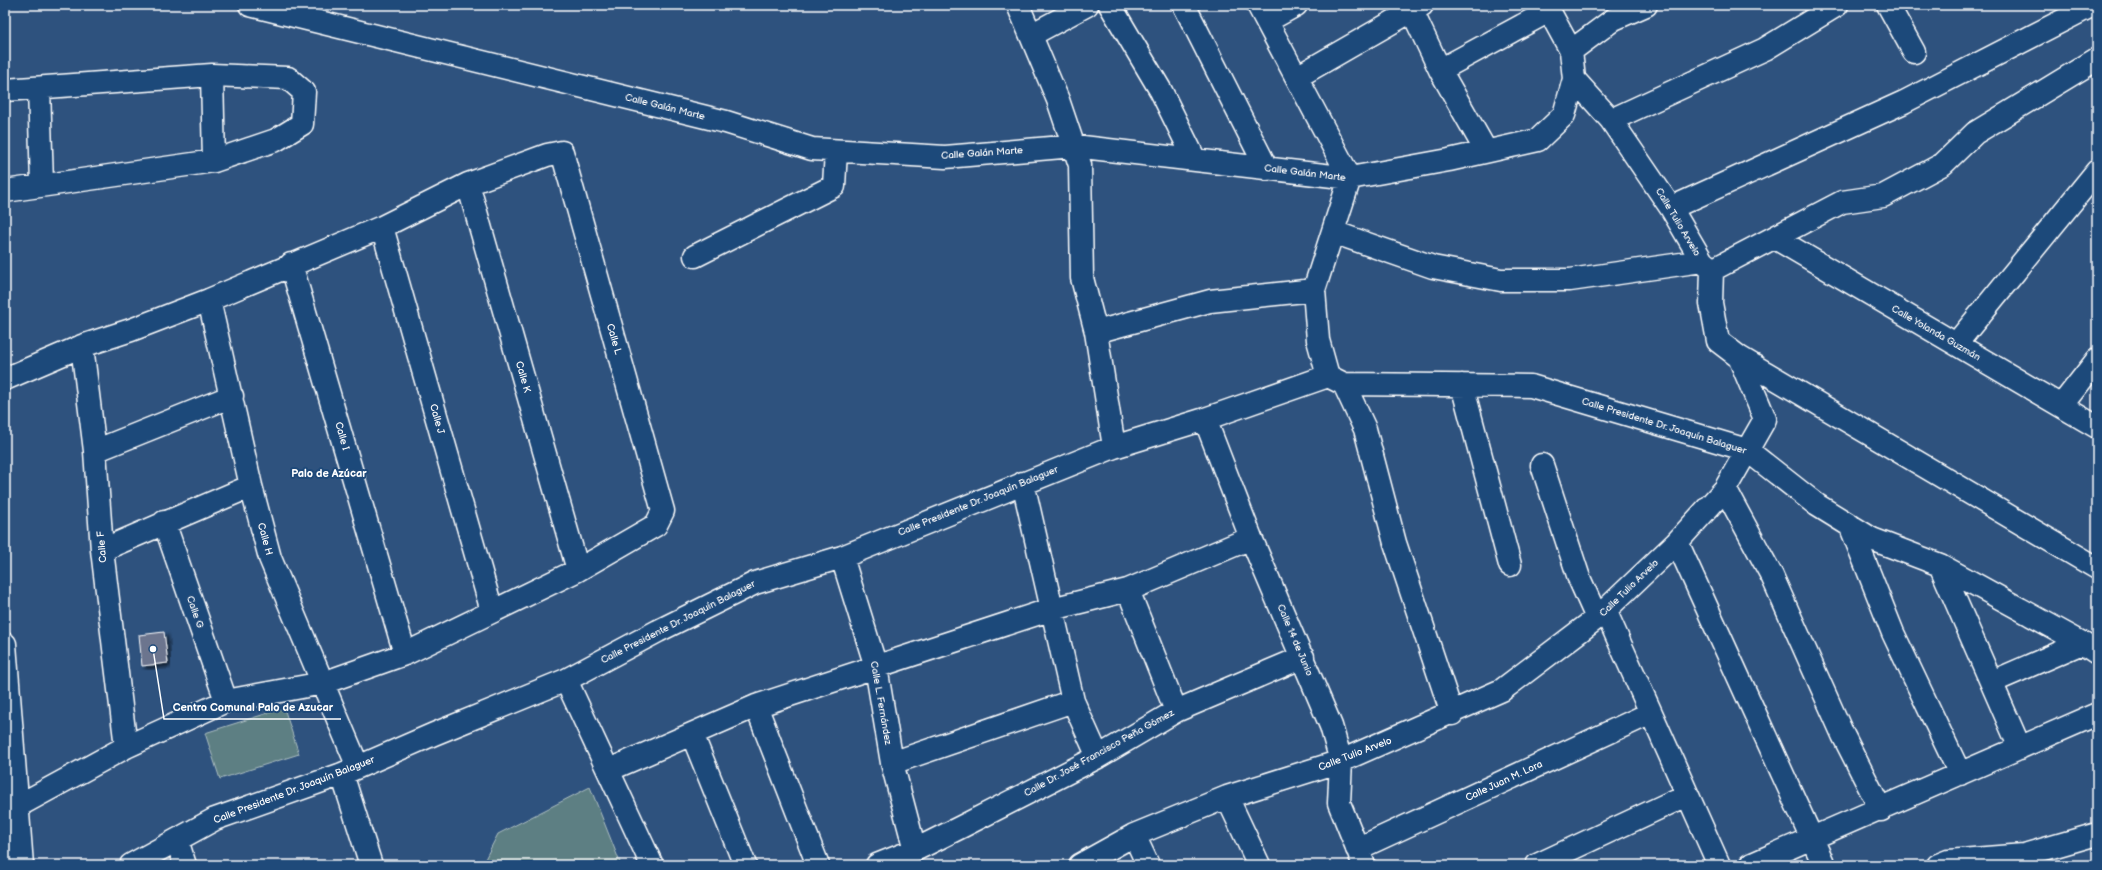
<svg xmlns="http://www.w3.org/2000/svg" width="2102" height="870" viewBox="0 0 2102 870" font-family="'Balsamiq Sans',sans-serif">
<style>
.green{fill:#5d7f83;stroke:#aebfc1}
.building{fill:#6c748e;stroke:#fff;filter:url(#shadow)}
.lines{fill:none;stroke-linecap:round;stroke-linejoin:round}
.minor-casing{stroke:#fff;stroke-width:25}
.minor{stroke:#1f4a7a;stroke-width:22}
.labels{text-anchor:middle;dominant-baseline:central;stroke-width:4;stroke-linejoin:round;paint-order:stroke}
.street-label{font-size:10px;fill:#fff;stroke:#1f4a7a}
.neighbourhood-label{font-size:11px;font-weight:bold;fill:#fff;stroke:#1f4a7a}
.leader{fill:none;stroke:#fff;stroke-width:1.5}
.callout-dot{fill:#fff;stroke:#1f4a7a;stroke-width:1.5}
.callout-label{font-size:11px;text-anchor:middle;font-weight:bold;fill:#fff;stroke:#1f4a7a;stroke-width:4;stroke-linejoin:round;paint-order:stroke}
</style>
<defs>
<filter id="shadow"><feDropShadow dx="3.5" dy="3.5" stdDeviation="2" flood-color="#0009"/></filter>
</defs>
<rect width="100%" height="100%" fill="#2e527e"/>
<filter id="ink" filterUnits="userSpaceOnUse"><feTurbulence type="fractalNoise" baseFrequency=".025" numOctaves="2"/><feDisplacementMap in="SourceGraphic" scale="8" xChannelSelector="R" yChannelSelector="G"/><feConvolveMatrix kernelMatrix="1 2 1 2 8 2 1 2 1" color-interpolation-filters="sRGB"/></filter>
<g filter="url(#ink)">
<!-- green -->
<path class="green" d="M284,708L299,754L220,779L205,733Z
M590,787L621,865H482L498,834Z"/>
<!-- building -->
<path class="building" d="M164,632L168,663L142,666L139,635Z"/>
<g class="lines">
<defs>
<path id="minor" d="M250,5L726,122L812,149L945,157L1074,146L1350,178L1449,160L1538,140L1564,115L1574,79L1571,51L1614,19L1646,5
M1018,5L1058,100L1080,165L1082,278L1096,332L1114,447
M1110,5L1161,91L1195,160
M1184,5L1267,169
M1258,5L1350,178L1314,290L1318,340L1328,376L1344,384L1365,429L1395,543L1452,714
M1546,5L1571,51
M1888,5L1914,52
M1412,11L1440,70L1486,151
M1267,21L1296,5
M1031,35L1087,5
M1440,70L1549,11
M212,75L214,161
M1297,77L1422,5
M1574,79L1611,120L1671,208L1702,261L1711,269
M39,88L42,184
M5,90L212,75L288,78L304,92L302,124L276,140L214,161L5,191
M1611,120L1765,49L1837,5
M468,184L578,570
M1671,208L1904,102L2093,5
M382,227L492,611
M1333,232L1433,267L1501,280H1570L1702,261
M1775,238L2097,427
M695,256L834,186L836,151
M291,264L405,654
M1712,270L1711,303L1718,341L1739,357L2097,568
M1712,270L1842,202L1883,196L1943,164L1975,133L2097,59
M209,300L251,486L270,558L358,767
M1096,332L1210,301L1314,290
M1956,344L2097,171
M82,346L95,451L102,550L126,747
M5,379L82,346L131,330L209,300L382,227L468,184L547,155L562,152L663,511L656,525L578,570L405,654L323,683L226,701L126,747L16,807
M1344,384L1531,386L1747,450L1817,505L1872,539L1940,565L2082,643L2097,653
M1462,385L1510,565
M2061,406L2097,360
M1205,419L1251,538L1331,726L1341,761L1339,803L1364,865
M95,451L232,396
M1542,465L1579,578L1597,618
M1023,483L1073,701L1098,757
M1725,489L1772,576L1843,735L1881,810
M164,522L226,701
M1850,525L1893,633L1960,774
M1677,542L1824,865
M102,550L251,486
M842,557L876,667L892,763L915,850
M1940,565L2020,748
M1128,590L1176,711
M1605,610L1719,865
M5,644L22,865
M566,680L652,865
M1992,682L2082,643
M756,706L818,865
M692,734L745,865
M892,763L1073,701
M609,770L756,706L1052,609L1128,590L1251,538
M342,774L371,865
M1227,797L1259,865
M1134,835L1148,865
M177,840L185,865
M1357,849L1651,713
M131,865L215,819L342,774L434,734L566,680L658,631L755,583L842,557L1114,447L1205,419L1328,376
M877,865L915,850L963,826L1098,757L1176,711L1303,657
M1080,865L1134,835L1227,797L1341,761L1502,690L1597,618L1677,542L1725,489L1765,419L1739,357
M1537,865L1687,795
M1750,865L2097,714
M1938,865L1948,861L2024,855L2097,834"/>
</defs>
<!-- minor casing -->
<use href="#minor" class="minor-casing"/>
<!-- minor -->
<use href="#minor" class="minor"/>
</g>
</g>
<g class="labels">
<!-- street labels -->
<g class="street-label">
<text transform="translate(665 107) rotate(14)">Calle Galán Marte</text>
<text transform="translate(982 153) rotate(-4)">Calle Galán Marte</text>
<text transform="translate(1305 173) rotate(7)">Calle Galán Marte</text>
<text transform="translate(1678 222) rotate(59)">Calle Tulio Arvelo</text>
<text transform="translate(1936 333) rotate(30)">Calle Yolanda Guzmán</text>
<text transform="translate(614 339) rotate(74)">Calle L</text>
<text transform="translate(523 377) rotate(74)">Calle K</text>
<text transform="translate(437 419) rotate(74)">Calle J</text>
<text transform="translate(1664 426) rotate(17)">Calle Presidente Dr. Joaquín Balaguer</text>
<text transform="translate(342 436) rotate(74)">Calle I</text>
<text transform="translate(978 501) rotate(-22)">Calle Presidente Dr. Joaquín Balaguer</text>
<text transform="translate(265 539) rotate(75)">Calle H</text>
<text transform="translate(102 547) rotate(-95)">Calle F</text>
<text transform="translate(1629 588) rotate(-44)">Calle Tulio Arvelo</text>
<text transform="translate(195 612) rotate(71)">Calle G</text>
<text transform="translate(678 622) rotate(-27)">Calle Presidente Dr. Joaquín Balaguer</text>
<text transform="translate(1295 640) rotate(67)">Calle 14 de Junio</text>
<text transform="translate(881 703) rotate(80)">Calle L. Fernández</text>
<text transform="translate(1099 753) rotate(-29)">Calle Dr. José Francisco Peña Gómez</text>
<text transform="translate(1355 754) rotate(-21)">Calle Tulio Arvelo</text>
<text transform="translate(1504 781) rotate(-25)">Calle Juan M. Lora</text>
<text transform="translate(294 790) rotate(-21)">Calle Presidente Dr. Joaquín Balaguer</text>
</g>
<!-- neighbourhood labels -->
<g class="neighbourhood-label">
<text x="329" y="473">Palo de Azúcar</text>
</g>
</g>
<!-- callouts -->
<path class="leader" d="M153 649L164 719H341"/>
<circle class="callout-dot" cx="153" cy="649" r="4"/>
<g class="callout-label">
<text x="253" y="711">Centro Comunal Palo de Azucar</text>
</g>
<!-- margin -->
<rect width="2102" height="870" fill="none" stroke="#1f4a7a" stroke-width="20"/>
<rect x="10" y="10" width="2082" height="850" fill="none" stroke="#fff" stroke-width="1.5" filter="url(#ink)"/>
</svg>
